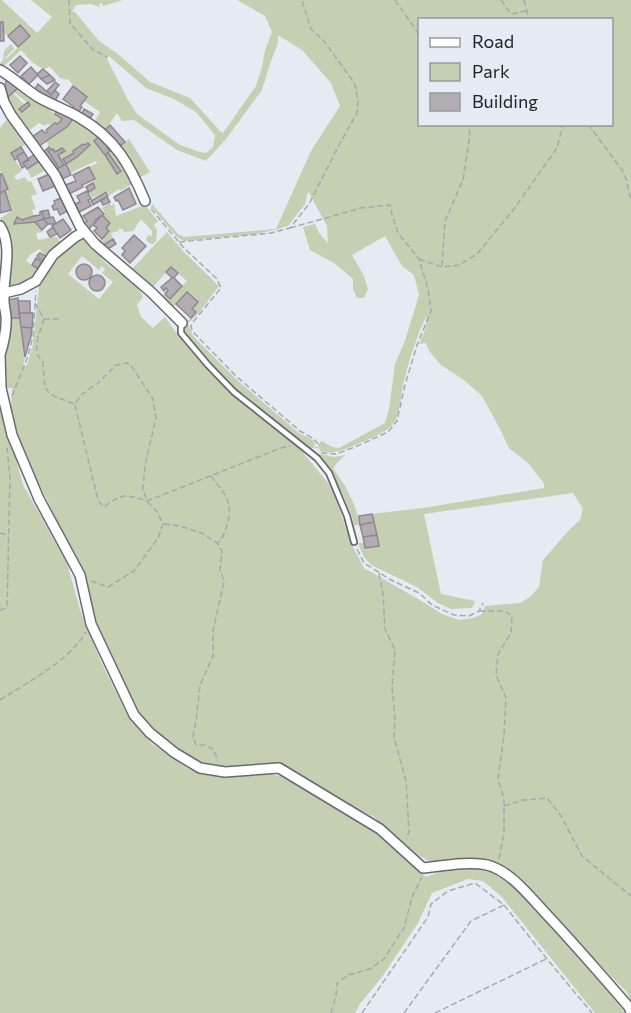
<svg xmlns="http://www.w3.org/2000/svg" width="631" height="1013" viewBox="0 0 631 1013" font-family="Commissioner,sans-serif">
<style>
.green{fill:#c5cfb1;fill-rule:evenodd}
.building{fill:#b4acb3;stroke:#8f888e;stroke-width:1.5}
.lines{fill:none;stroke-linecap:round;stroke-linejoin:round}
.lane-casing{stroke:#656b72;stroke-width:8}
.street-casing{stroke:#656b72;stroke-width:12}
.path{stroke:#a5a9b0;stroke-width:1.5;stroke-dasharray:6 3;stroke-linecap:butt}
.lane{stroke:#fff;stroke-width:4.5}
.street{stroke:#fff;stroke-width:9}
</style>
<rect width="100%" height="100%" fill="#e5ebf3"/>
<!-- green -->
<path class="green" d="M0,0H2L37,33L52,17L31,0H123L103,6L102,3L99,4L100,7L91,4L76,5L72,11L75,12L99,41L118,54L150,82L190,98L221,132L223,133L256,86L262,67L265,51L272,32L265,16L237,0H631V1000L626,991L596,961L523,882L494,861L443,863L431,862L418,855L374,817L332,795L293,771L275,765L264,764L222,769L196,761L155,731L135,708L94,621L78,562L37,480L21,445L11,408L12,388H4V350L8,318H20L25,357L23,366L27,365L33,344L39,286L46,273L57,256L82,237C93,242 97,254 105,262C117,274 137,280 143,297L137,305L141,317L153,328L165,317L178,335L209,371L242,402L300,449L328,483L334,495L353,547L364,568L425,603L442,614L459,620L473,618L482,614L485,606L520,603L530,597L539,587L543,560L570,529L580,520L583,509L573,493L424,514L441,594L475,601L472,608L451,609L438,603L417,587L371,565L364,557L358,543H364L366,548L379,545L372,514L423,508L544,488V483L528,463L509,448L500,429L482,396L464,380L441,365L429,351L426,343L419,344L425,330L427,315C416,337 409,361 403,385C401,395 400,413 395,421C389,432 367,440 355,445C344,450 332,455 320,451L318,446L320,442L322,441L332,447L339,448L385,423L389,409L395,364L405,341L419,295L414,275L402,266L385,236L352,255L363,274L368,289L364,298H357L353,289V279L334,263L310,250L303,227L315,224L319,233L328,243L327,226L308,191L305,204L288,226L274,230L255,234L184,241L177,237L151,207L152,204L178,234L184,237L276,229L311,151L340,106L331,83L302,50L278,35V43L270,64L262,90L226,139L206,161L177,150L134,120L122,121L117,113L105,130L94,123L100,112L84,101L87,97L73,86L69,80L60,78L50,67L43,69L32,62L21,50L2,68L0,63L3,60L4,51L11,44L14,49L5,58L6,59L30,36L20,25L8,36L4,33L3,22H0ZM420,20H612V124H420ZM109,56L146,88L174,99L196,112L215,135L213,147L206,153L200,152L180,145L137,114L128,100L107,59ZM82,256L99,270L102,266L105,269L102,273L113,282L99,299L68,274Z
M19,87L62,119L60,122L52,125L46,124L45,126L39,123L27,132L16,117L6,99L13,93L25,105L19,109L22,112L30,105L14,92Z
M74,117L101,134L95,141L117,173L121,170L108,153L110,151L107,147L110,144L113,147L132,184L120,191L119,189L110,195L107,191L92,198L89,192L95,187L93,183L86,187L85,186L95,180L89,167L100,162L97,163L96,161L70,173L66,164L64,165L58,155L64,150L62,148L55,152L51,150L46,141L68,126ZM88,143L90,145L77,157L66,164L64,159L74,153L73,151Z
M8,118L28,143L11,153L22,171L14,176L17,180L25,177L28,182L31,181L37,194L31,196L36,209L32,210L34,216L22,220L17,217L14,224L35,222L43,232L36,233L38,240L53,237H57L61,244L48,257L39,249L30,255L26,261L40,270C34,282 22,284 10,288L8,283L12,238L7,229H5L0,221L1,218L11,211L5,191L8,189L0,170V128Z
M129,139L150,172L139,178L120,146Z
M41,160L48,169L31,178L27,169Z
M110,203L111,206L114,203L116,216L145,205L158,221L154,225L157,230L156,241L153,244L149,243L146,240L148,235L152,236V231L141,219L133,231L124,232L123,229H119V231L111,233L113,239L103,245L99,240L109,231L106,228L110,223L102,215L105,213L102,208Z
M167,232L184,252L219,286L198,314L188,323L193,336L237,380L299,433L313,440L315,443L314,448H309L235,390L209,362L184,333L183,328L187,323L186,322L196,313L192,309L198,302L187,292L172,308L161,297L165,294L170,298L187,281L171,267L152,288L131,270Z
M0,401L23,485L67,563L80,610L101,662L127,714L152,744L189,769L209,775L242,776L270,774L288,778L386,838L416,869L426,877L447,869L468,868L489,870L512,883L581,956L625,1013H595L501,896L483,881L468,879L432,893L418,923L382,977L360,1004L355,1013H0Z
M318,454L335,457L345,455L336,464L333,469C345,482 357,508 360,525H354C350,506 332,468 317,456Z"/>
<!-- building -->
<path class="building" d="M0,22H3L4,41H0Z
M20,25L30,36L18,47L8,36Z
M20,56L27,63L18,73L10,65Z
M31,67L38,75L29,84L21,76Z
M43,69L50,75L41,79L37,74Z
M50,75L55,80L47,84L41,79Z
M7,79L19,87L6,99L4,88Z
M55,82L59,85L51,95L47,91Z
M38,84L51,95L55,90L59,94L54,102L41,96L35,89Z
M73,86L87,97L80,106L82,107L78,113L72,109L74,107L63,99Z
M28,102L30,105L22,112L19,109Z
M84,109L93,114L89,120L81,115Z
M58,110L74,117L68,126L39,146L32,137L42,130L45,133L47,132L46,130L55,123L57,124L60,122L62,119L55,114Z
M110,125L125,142L120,146L105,130Z
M101,134L110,144L107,147L110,151L105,155L94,141Z
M88,143L90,145L77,157L66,164L63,159L74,153L73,151L83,144L85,145Z
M21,147L24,152L17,156L18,158L15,160L11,153Z
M49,147L51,150L53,149L55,152L62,148L65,151L58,155L64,165L59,168L47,149Z
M47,149L59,168L55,170L43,152Z
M24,152L29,160L23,163L25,166L22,168L17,156Z
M36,153L41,160L27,169L23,163Z
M108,153L121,171L117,174L105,155Z
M66,164L71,175L60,180L55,170Z
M89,167L95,179L82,185L83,187L67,195L63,186L76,181L73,175Z
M52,173L57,185L43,191L38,179Z
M0,174H2L8,189L0,193Z
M93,183L95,188L89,192L86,187Z
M129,188L136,204L123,210L118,200L116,201L114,197Z
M5,191L11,210L0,213V193Z
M87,191L91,199L88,200L91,206L79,212L75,204L80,202L77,196Z
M106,192L108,196L93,205L91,201Z
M63,197L69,210L60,215L57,209L54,210L52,206L55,204L54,201Z
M107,197L110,202L103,205L101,201Z
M98,207L104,214L95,220L96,221L88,230L83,224L87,221L83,216Z
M48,210L50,218L44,219L42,211Z
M42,211L44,219L35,222L14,224L17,217L22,220L34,216L40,215V212Z
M102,215L110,223L106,228L109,231L102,239L94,231L97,228L93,225Z
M53,217L56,224H48L43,219Z
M43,219L48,224L42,230L35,222Z
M63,219L71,230L60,238L52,226Z
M53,227L57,234L50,237L47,232Z
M134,235L146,246L130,263L122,255L125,251L122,248Z
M113,239L116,244L106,250L103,245Z
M40,253L48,257L45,262L37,256Z
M36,258L44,263L40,270L32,265Z
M76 272a8 8 0 1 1 16 0a8 8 0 1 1-16 0Z
M171,267L178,273L174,278L173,277L172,278L166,272Z
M89 283a8 8 0 1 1 16 0a8 8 0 1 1-16 0Z
M173,277L182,286L170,299L165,294L168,290L166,288L164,291L161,287Z
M187,292L198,302L192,309L196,312L191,318L176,304Z
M18,298L20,318H11L8,300Z
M18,301H30V313H19Z
M19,313H33L32,328L21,327Z
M21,327L32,328L31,336L25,357Z
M372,514L374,522L360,525L359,516Z
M374,522L377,535L363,537L360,525Z
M377,535L379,546L365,548L363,537Z"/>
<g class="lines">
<defs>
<path id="lane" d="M182,323L181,328V333L208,365L234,392L317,458L329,473L347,516L354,542"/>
<path id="street" d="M0,70C14,78 25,89 38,97C52,105 67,110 80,118C115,138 130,165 145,201
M0,88L4,102L11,115L55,175L80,226L95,244L151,292L182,323
M0,226C12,244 5,269 4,290L8,292L21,289L36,281L53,255L75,237L84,232
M0,355L1,388L12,435L39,499L80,575L91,624L134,715L150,733L175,753L200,768L225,772L279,768L380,829L423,868C442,866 469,861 487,865C512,871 533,901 550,918C577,947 603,977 629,1007L631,1012
M0,355C4,342 7,330 6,316C5,307 2,300 5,292"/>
</defs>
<!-- lane casing -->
<use href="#lane" class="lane-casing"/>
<!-- street casing -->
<use href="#street" class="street-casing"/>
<!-- path -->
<path class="path" d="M69,0L70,23L92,49L107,57
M395,0L420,36
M501,0L511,14L526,11
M524,0L529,20
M588,124L622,170L626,179L631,202
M151,209L183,247L217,279L221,288L193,322L191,326L192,331L237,377L300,431L314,439L318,444L316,448
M290,228L361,208L390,205L392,215L398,233L419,259L428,289L431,311L417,345L405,385L397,421L388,432L355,447L336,454L321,453
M179,242L271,233L290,228L309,204L339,145L357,113L358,101L355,84L324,41L311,29L302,0
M419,259L442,267L459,265L477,254L514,209L557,148L563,124
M442,266L445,221L463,180L470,134L468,124
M35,303L44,319H61
M44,319C40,332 30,352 43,362C45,396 43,392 75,404L81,395L98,383L116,365L127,363L132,367L153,399L156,418L145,465L143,489L147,501L157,512L163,524L158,538L134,571L108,587L91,581
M12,396L28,356L33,336L36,291
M75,405L98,500L104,507C123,493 125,494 147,501L281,448L290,446
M211,476C224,493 234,502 227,525C225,533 223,537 218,543
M164,524L180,526L202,533L217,543L222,551L220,570L224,581L213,631V656L200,685L196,721L193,737L196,745H205L213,749L217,758L216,761
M0,533L8,535
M357,549L364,563L391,580L419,593L432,605L454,615L469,616L479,611L483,603
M379,573L383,594L385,629L395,650L392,686L395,719L394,737L406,781L409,832L406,839
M0,610L7,608L10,478L7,447
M479,611H505L512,616L511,633L498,654L496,675L506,698L504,735L498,779L504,799V833L499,859
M0,700C28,682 69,661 86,632
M504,806L523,800L547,798L561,816L582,856L631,896
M331,1013L336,996L337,983L348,975L370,969L384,959L404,928L412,897L422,877
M362,1013L428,917L431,904L448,891L475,883L504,905L547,959L592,1013
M404,1013L471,921L504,905
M435,1013L546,959"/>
<!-- lane -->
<use href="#lane" class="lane"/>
<!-- street -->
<use href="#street" class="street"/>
</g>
<!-- legend -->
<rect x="418" y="18" width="195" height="108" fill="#e5ebf3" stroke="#979ba1" stroke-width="1.5"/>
<rect x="430" y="38" width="30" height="9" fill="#ffffff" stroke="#979ba1" stroke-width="1.5"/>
<text x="472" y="48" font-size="18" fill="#212326">Road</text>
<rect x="430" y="63" width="30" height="18" fill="#c5cfb1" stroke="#979ba1" stroke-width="1.5"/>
<text x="472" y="78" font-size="18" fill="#212326">Park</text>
<rect x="430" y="93" width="30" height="18" fill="#b4acb3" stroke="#979ba1" stroke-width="1.5"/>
<text x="472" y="108" font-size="18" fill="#212326">Building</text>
</svg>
